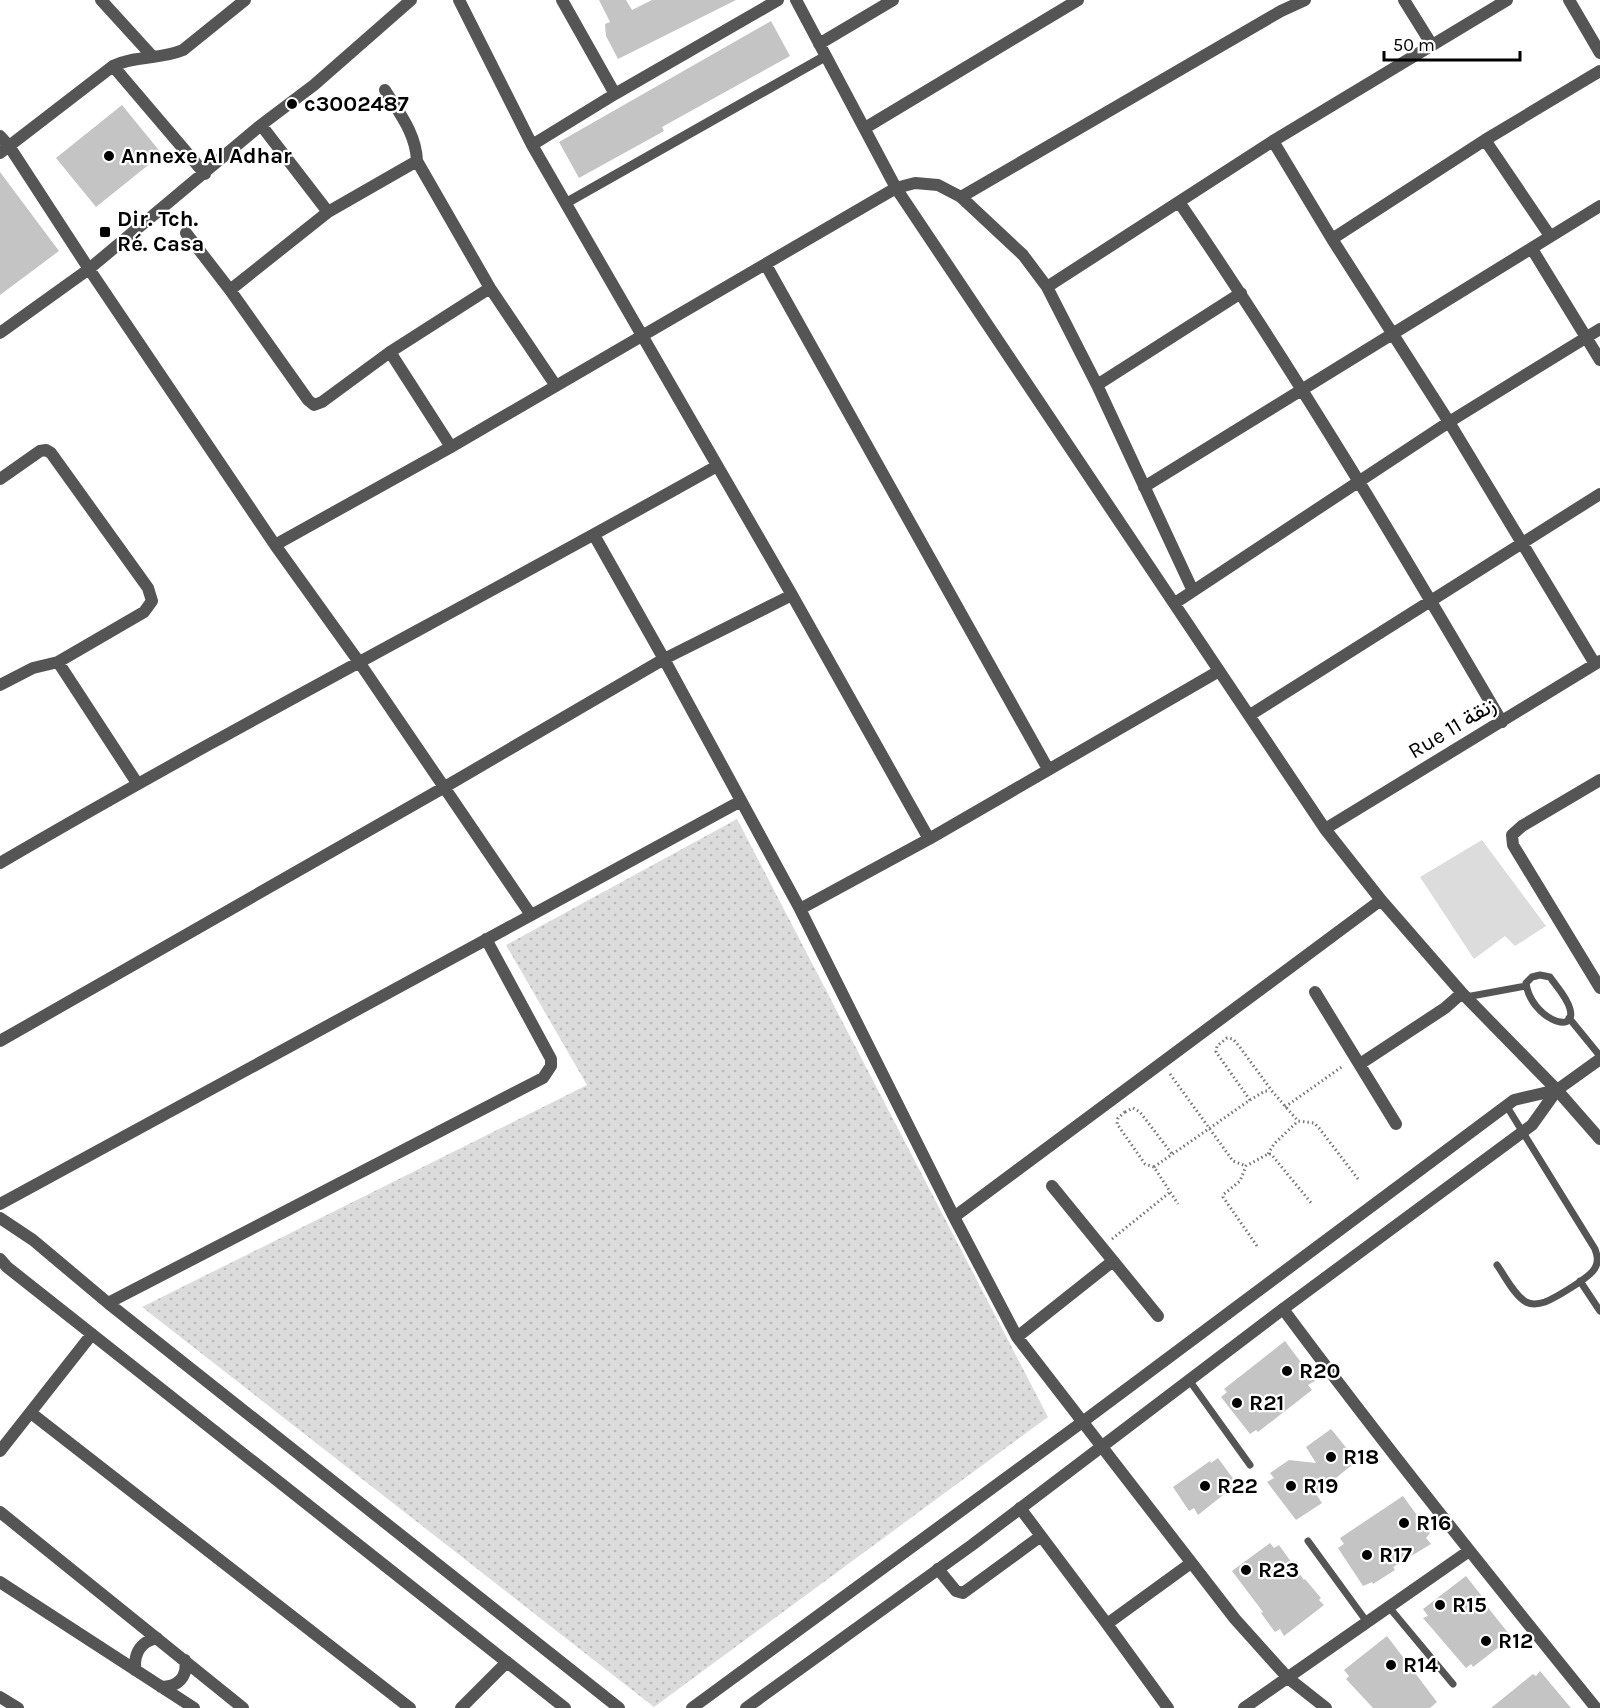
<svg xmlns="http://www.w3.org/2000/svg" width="1600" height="1708" viewBox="0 0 1600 1708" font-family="Karla,Vazirmatn,sans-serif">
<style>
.grass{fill:url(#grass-dots)}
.pitch{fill:#dcdcdc}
.building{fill:#c4c4c4}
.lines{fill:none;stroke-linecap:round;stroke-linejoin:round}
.path{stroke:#777;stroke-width:3;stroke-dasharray:1.5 3;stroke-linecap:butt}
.service{stroke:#555;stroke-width:7}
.pedestrian{stroke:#555;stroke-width:10}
.minor{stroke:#555;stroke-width:12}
.tertiary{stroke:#555;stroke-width:12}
.poi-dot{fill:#000;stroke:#fff;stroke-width:2}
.labels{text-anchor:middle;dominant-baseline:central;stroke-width:4.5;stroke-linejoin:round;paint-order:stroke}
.poi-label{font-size:22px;font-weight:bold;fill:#000;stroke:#fff;text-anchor:start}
.street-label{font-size:22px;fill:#000;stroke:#fff}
</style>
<defs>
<pattern id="grass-dots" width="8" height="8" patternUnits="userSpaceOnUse" patternTransform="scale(1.5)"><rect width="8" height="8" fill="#dcdcdc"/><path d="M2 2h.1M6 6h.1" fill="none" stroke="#bbb" stroke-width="1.8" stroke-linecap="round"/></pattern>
</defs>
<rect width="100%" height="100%" fill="#fff"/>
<!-- grass -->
<path class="grass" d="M737,819L1048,1417L654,1707L142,1307L587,1085L506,945Z"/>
<!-- pitch -->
<path class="pitch" d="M1482,840L1546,926L1515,946L1505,936L1474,959L1420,877Z"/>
<!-- building -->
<path class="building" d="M599,0H626L632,10L652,0H736L618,59L606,36L605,24L610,22Z
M771,21L790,56L662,127L664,131L579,178L559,142Z
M122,105L162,154L96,207L56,158Z
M0,172L59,251L0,295Z
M1285,1341L1315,1381L1308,1385L1312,1390L1258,1432L1256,1430L1250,1434L1221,1397L1227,1392L1224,1389Z
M1331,1429L1357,1461L1316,1494L1322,1503L1296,1520L1267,1482L1274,1478L1270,1473L1289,1460L1316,1463L1306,1447Z
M1218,1458L1237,1484L1198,1515L1194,1508L1189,1511L1173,1487L1210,1461L1211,1463Z
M1403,1496L1430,1533L1426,1538L1431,1544L1393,1567L1395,1570L1373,1584L1372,1582L1363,1586L1338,1548L1344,1544L1340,1538Z
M1270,1543L1274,1548L1279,1545L1304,1580L1305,1579L1321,1598L1319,1600L1324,1605L1284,1636L1280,1629L1275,1632L1261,1613L1263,1612L1232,1571Z
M1466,1576L1484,1599L1482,1600L1509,1634L1507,1636L1509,1639L1473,1667L1471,1664L1466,1668L1423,1618L1428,1616L1423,1609Z
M1387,1636L1437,1702L1430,1708H1373L1346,1679L1349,1676L1344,1670Z
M1540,1671L1571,1708H1491L1533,1674L1536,1676Z"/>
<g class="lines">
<!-- path -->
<path class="path" d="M1170,1074L1233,1161L1246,1166
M1250,1100L1216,1052L1217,1046L1227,1038L1233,1039L1239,1046L1272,1091L1298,1121L1314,1123L1319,1128L1358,1179
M1285,1107L1343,1066
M1125,1112L1118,1118L1117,1124L1145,1164L1154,1167L1178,1204
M1125,1112L1133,1108L1140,1112L1172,1154
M1268,1154L1274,1144L1298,1121
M1154,1167L1250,1100L1265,1091H1270
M1112,1239L1169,1193
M1257,1246L1223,1197L1224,1194L1240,1181L1246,1166L1268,1154H1271L1312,1204"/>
<!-- service -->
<path class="service" d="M1540,975L1550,977C1556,986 1567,997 1570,1009C1577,1037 1530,1017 1526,983L1532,977Z
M1466,997L1526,986
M1569,1018L1600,1056
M1497,1265C1505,1276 1514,1295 1526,1302C1532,1305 1539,1304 1545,1302C1555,1298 1591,1277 1595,1268C1599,1261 1597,1255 1595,1249L1506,1105
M1580,1281L1600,1311
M1189,1380L1250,1465
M1308,1541L1367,1622
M1388,1606L1453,1684"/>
<!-- pedestrian -->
<path class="pedestrian" d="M566,203L826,56"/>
<!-- minor -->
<path class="minor" d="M101,0L153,57
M459,0L532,145L792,595L929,839
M562,0L615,94
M796,0L896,188L1325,829L1381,900L1462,993L1557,1090L1600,1139
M1404,0L1432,45
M1569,0L1600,53
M819,44L893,0
M113,66L205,174
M385,90C399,113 416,133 417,161L490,288L556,386
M261,125L328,212
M865,128L1078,0
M0,136L9,146L89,269L275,545L359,662L531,915
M1485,140L1550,236
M1273,141L1332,239L1449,422L1595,664
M532,145L615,94L778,0
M0,153L113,66C136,55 159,60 183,50L245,0
M961,197L1281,11L1305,0
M1179,202C1294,370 1399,546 1502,722
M186,233L230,290L308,400L314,405L322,402L390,352L490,288
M1332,239L1485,140L1600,71
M1532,249L1600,360
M766,265L1048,769
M1047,287L1273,141L1507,0
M230,290L328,212L417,161
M0,333L89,269L261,125L314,85L411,0
M390,352L451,447
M1097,385L1241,293
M0,479L40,451L46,450L51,453L148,588L152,601L144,612L58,662L33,668L0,685
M1144,487L1600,206
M594,535L664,659L800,909L954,1217L1017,1337L1235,1619L1288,1678L1326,1708
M275,545L451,447L896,188L915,183L938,185L961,197L1023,255L1047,287L1097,385L1193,591
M1175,603L1449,422L1600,329
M58,662L137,783
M1250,715L1600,494
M1600,780L1522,826L1512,835L1513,845L1600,988
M1325,829L1600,661
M0,863C236,725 479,600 717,466
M800,909L929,839L1219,671
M1315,992L1396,1124
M0,1041L443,788L664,659L792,595
M1360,1064L1445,1008L1462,993
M1052,1186L1158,1316
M0,1204L741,801
M954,1217L1381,900
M0,1218L33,1240L108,1303L619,1708
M0,1259L7,1267L565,1708
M108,1303L543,1078L551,1066V1059L486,939
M1283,1309C1384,1445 1490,1577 1596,1708
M1017,1337L1113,1261
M31,1413L410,1708
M0,1451L92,1334
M1020,1508L1041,1536
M0,1512L243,1708
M938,1569L956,1591L963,1593L1041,1536L1107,1624L1191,1563
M0,1582L194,1708
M1107,1624L1168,1708
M135,1670C134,1653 140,1642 157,1638
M161,1687C178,1687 188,1677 185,1660
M0,1697L18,1708
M461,1708L507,1662
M1244,1708L1469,1551"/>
<!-- tertiary -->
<path class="tertiary" d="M692,1708L1081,1423L1514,1100L1557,1090
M746,1708L972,1545L1283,1309L1532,1125L1557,1090L1600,1059"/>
</g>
<!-- markers -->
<g class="poi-dot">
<circle cx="292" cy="104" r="6"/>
<circle cx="109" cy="156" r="6"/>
<rect x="99" y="226" width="12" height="12" rx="3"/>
<circle cx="1287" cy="1371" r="6"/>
<circle cx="1237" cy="1403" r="6"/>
<circle cx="1331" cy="1457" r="6"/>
<circle cx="1205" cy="1486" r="6"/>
<circle cx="1291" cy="1486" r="6"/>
<circle cx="1404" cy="1523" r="6"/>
<circle cx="1367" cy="1555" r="6"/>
<circle cx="1246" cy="1570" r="6"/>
<circle cx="1440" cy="1605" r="6"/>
<circle cx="1486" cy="1641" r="6"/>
<circle cx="1391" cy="1665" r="6"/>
</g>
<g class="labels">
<!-- poi labels -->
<g class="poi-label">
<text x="304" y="104">c3002487</text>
<text x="121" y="156">Annexe Al Adhar</text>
<text x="117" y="219">Dir. Tch.<tspan x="117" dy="25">Ré. Casa</tspan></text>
<text x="1299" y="1371">R20</text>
<text x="1249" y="1403">R21</text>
<text x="1343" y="1457">R18</text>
<text x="1217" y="1486">R22</text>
<text x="1303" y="1486">R19</text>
<text x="1416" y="1523">R16</text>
<text x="1379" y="1555">R17</text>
<text x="1258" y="1570">R23</text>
<text x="1452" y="1605">R15</text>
<text x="1498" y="1641">R12</text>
<text x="1403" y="1665">R14</text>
</g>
<!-- street labels -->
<g class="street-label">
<text transform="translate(1452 728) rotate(-31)">Rue 11 زنقة</text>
</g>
</g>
<!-- scale -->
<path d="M1384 51v9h136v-9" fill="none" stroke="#000000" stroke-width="3"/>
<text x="1393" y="51" font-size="18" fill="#000000" stroke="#ffffff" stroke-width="4.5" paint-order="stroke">50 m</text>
</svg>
